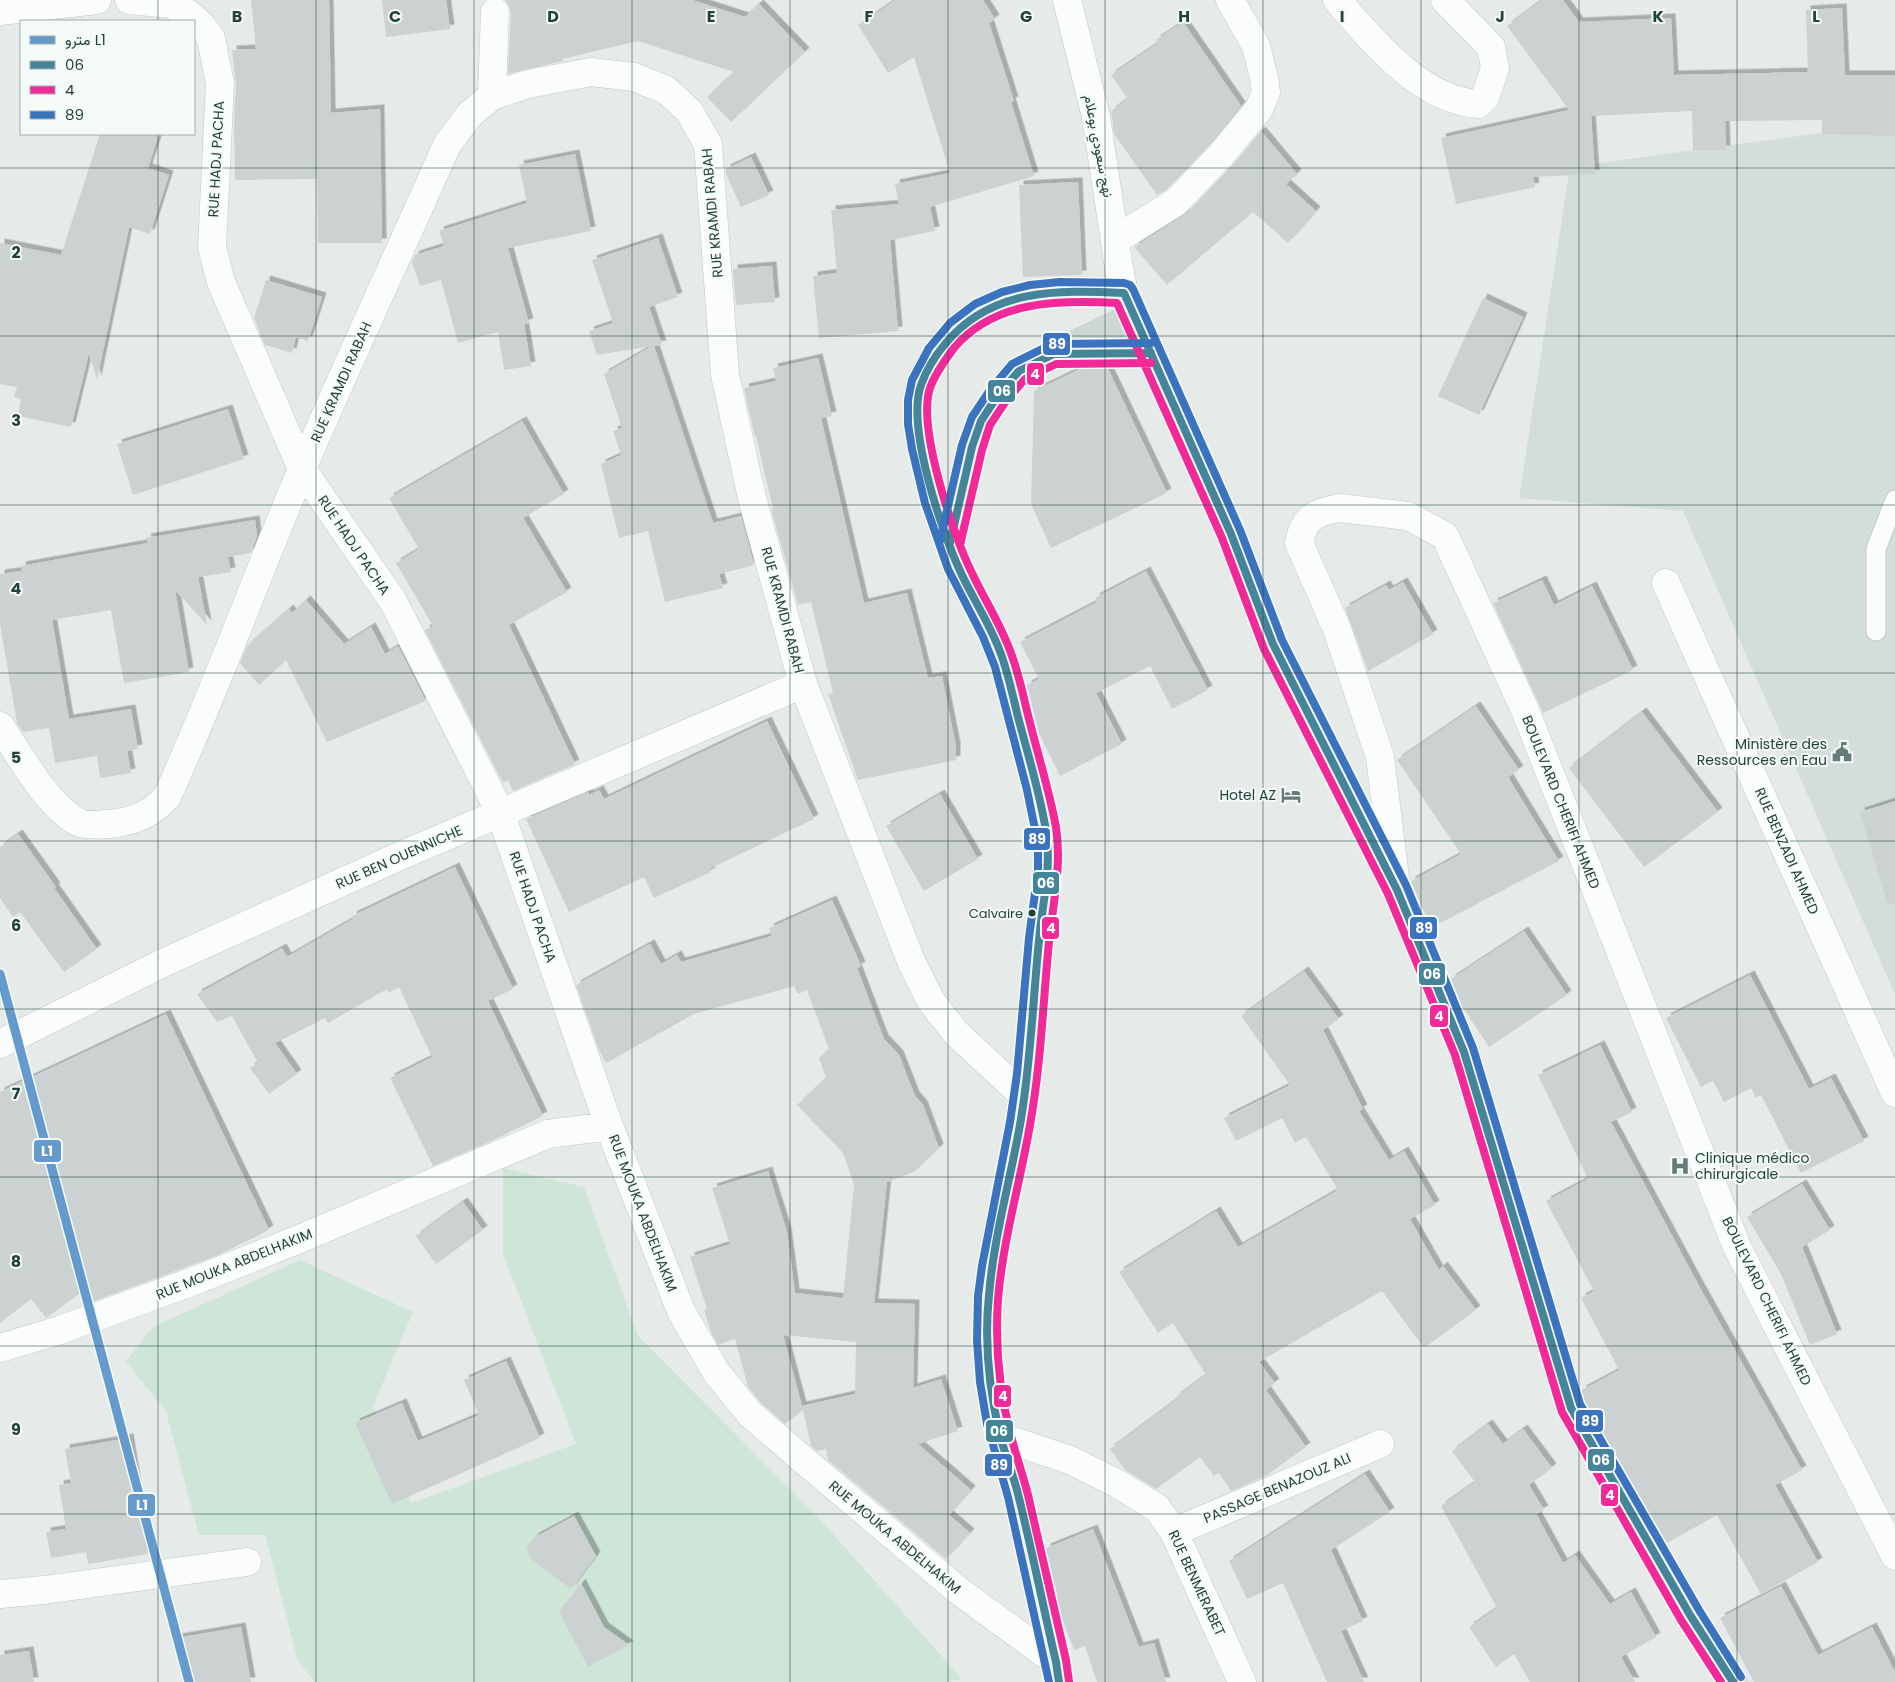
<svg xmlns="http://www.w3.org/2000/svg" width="1895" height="1682" viewBox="0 0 1895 1682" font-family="Poppins,Vazirmatn,sans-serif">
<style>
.built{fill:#d3ddda}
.green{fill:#cee6d8}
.building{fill:#ccd2d1;filter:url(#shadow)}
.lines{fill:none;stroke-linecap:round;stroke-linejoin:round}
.lane-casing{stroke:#c3c8c7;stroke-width:21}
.street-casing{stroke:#c3c8c7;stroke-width:29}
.secondary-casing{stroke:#c1c9c7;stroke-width:29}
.primary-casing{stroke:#bdc7c6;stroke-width:29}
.lane{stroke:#fbfcfc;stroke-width:19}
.street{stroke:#fbfcfc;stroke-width:28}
.secondary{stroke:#fbfcfc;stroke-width:28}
.primary{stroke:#ced7d6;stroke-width:28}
.bus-1-casing{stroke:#f4faf8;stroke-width:11}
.bus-2-casing{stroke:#f4faf8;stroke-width:11}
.bus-3-casing{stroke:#f4faf8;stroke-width:11}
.bus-1{stroke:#468499;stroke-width:8}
.bus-2{stroke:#f22a99;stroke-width:8}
.bus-3{stroke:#3c73bf;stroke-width:8}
.metro-1-casing{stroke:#f4faf8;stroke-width:12}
.metro-1{stroke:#659acd;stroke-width:9}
.grid{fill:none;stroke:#21413d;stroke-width:1;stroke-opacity:0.55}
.bus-dot{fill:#21413d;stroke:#f4faf8;stroke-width:2}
.labels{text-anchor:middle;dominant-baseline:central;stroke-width:4;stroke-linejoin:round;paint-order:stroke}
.bus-label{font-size:13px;fill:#21413d;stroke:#f4faf8;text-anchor:end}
.street-label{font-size:14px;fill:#21413d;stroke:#f4faf8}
.poi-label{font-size:14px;fill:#21413d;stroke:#f4faf8;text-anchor:end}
.grid-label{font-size:16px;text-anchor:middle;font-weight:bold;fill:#21413d;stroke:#f4faf8;stroke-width:4;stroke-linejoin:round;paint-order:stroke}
.line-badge{stroke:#f4faf8;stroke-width:2}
.badge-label{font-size:14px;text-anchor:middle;font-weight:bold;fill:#fff}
</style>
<defs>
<filter id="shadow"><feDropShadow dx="4.5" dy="-4.5" stdDeviation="0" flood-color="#0004"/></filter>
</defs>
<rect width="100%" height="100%" fill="#e6ebea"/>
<!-- built -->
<path class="built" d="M1895,123V994L1683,511L1519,498L1570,167Z"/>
<!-- green -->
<path class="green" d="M503,1168L584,1187L638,1336L817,1516L962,1679L948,1682H314L298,1661L265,1535H199L166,1412L126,1361L153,1327L300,1260L413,1312L373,1406L411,1503L576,1444L503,1254Z"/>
<!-- building -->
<path class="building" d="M251,0H329L331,113L380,109L382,243H318L317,179L235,180L234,123L236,85L232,50L256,49Z
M382,0H446L450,29L386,37Z
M505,0H692L745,17L759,4L805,52L731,122L707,97L734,72L638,41L562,59L563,61L508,74L511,13L509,5Z
M896,0H983L995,19L989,23L1014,101L1011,102L1034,176L930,207L935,231L890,240L898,331L819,338L813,276L837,273L831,210L899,204L895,184L950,173L914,57L888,73L858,25Z
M1542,0H1563L1579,22L1671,18L1674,75L1808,72L1806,10L1842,8L1845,75H1895V136L1822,134V120L1725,121L1726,150H1693L1692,111L1591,116L1595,174L1533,177L1535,187L1456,204L1441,138L1569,110L1507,26Z
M1183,22L1241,106L1209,145L1166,190L1157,195L1114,134L1111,111L1128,99L1111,75L1158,43L1156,40Z
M1261,131L1297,174L1286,184L1316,211L1288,243L1253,212L1167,285L1134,247L1187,213L1232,166Z
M100,134H159L148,168L169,175L150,234L129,227L97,380L89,353L71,427L18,416L21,399L14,397L17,387L0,384V243L61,255Z
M575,154L591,231L508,248L529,323L524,324L531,366L504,370L498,332L458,343L441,280L420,286L412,262L415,255L444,246L439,231L527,203L519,165Z
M751,157L769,195L741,207L726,174V169Z
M1078,182L1082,275L1023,277L1019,185Z
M658,238L678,297L649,307L662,345L654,346L713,523L741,516L754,565L719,574L723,588L665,602L648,531L619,538L601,464L621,455L613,431L622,428L604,374L652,346L597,355L589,331L613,323L592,260Z
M772,266L775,302L736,305L733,269Z
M266,280L322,297L308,341L296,337L292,353L265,345L254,318Z
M1483,298L1523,317L1479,415L1438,396Z
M818,358L832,416L821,418L864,603L907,593L928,678L942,676L956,747V760L858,780L828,694L833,693L811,602L798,605L771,509H773L756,436L755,437L744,388L776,381L773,368Z
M1080,369H1108L1167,493L1051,548L1031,504L1034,391Z
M228,409L244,459L133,495L117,444Z
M522,421L564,494L523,518L567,592L509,625L575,764L513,791L508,780L503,783L425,630L433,626L396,563L419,549L389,498Z
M255,520L257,536L251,553L228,557L231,572L198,577L207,625L175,590L189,672L124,683L111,610L52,620L69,719L131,709L138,749L127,751L131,773L100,778L97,756L55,763L49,728L23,732L17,723L0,624V574L22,571L21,566L148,543L146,538Z
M1146,571L1208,690L1172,709L1150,666L1096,693L1122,744L1060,776L1039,733L1027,685L1039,679L1020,642L1097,602L1095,598Z
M1542,580L1554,605L1592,586L1633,670L1543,713L1493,603Z
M1403,582L1433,634L1368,671L1345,608L1386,585L1389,590Z
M306,600L344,644L371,627L385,654L398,646L426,701L327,742L286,660L259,685L240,663L247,646L289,609L292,613Z
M1476,706L1519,770L1508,777L1559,861L1431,928L1411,881L1461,854L1397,760Z
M1642,712L1718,812L1644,867L1569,768Z
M767,721L814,819L709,869L711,872L654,898L644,877L569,912L526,819L588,792L589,795L599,790L604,799Z
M940,794L978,859L924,891L886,826Z
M1895,801V904L1888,905L1860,812Z
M18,834L56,887L54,888L97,949L64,972L20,912L13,917L0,898V847Z
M455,867L513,989L488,1001L543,1116L487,1143L433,1166L390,1078L432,1057L399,987L388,993L387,989L328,1023L325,1018L275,1043L297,1074L269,1094L250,1068L258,1063L232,1016L217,1022L197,994L282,948L287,957L353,919L352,916Z
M832,900L861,966L857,968L884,1039L899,1055L915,1096L923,1105L939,1148L914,1172L887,1182L874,1303L915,1304L913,1388L941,1379L958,1431L918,1444L971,1490L949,1515L970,1533L946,1559L828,1460L826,1449L817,1451L811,1446L802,1406L855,1394L856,1342L783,1335L803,1410L785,1424L761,1403L748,1387L735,1339L718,1345L711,1332L704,1310L707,1309L690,1257L730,1244L712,1188L768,1171L787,1232L795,1293L843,1298L854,1184L843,1153L797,1105L826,1078L819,1058L829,1049L807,990L798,994L794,986L694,1014L606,1063L599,1050L576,985L650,944L661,964L677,955L681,962L772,936L769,928Z
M1524,931L1567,995L1489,1047L1462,1006L1451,979Z
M1304,971L1339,1019L1323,1030L1363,1109L1359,1111L1389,1160L1404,1151L1435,1205L1410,1219L1439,1270L1443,1266L1476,1310L1424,1348L1382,1291L1259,1362L1275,1383L1266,1390L1306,1447L1267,1475L1231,1491L1219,1473L1214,1476L1200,1457L1156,1489L1125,1470L1110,1449L1177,1399L1176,1397L1206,1375L1173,1323L1158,1333L1119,1272L1216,1211L1238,1247L1338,1190L1306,1137L1295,1143L1282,1118L1236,1141L1224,1118L1290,1085L1241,1016Z
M1750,975L1809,1089L1831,1078L1864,1141L1801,1173L1761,1095L1756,1098L1751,1088L1724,1102L1713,1081L1701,1087L1666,1018Z
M166,1014L269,1230L216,1256L89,1303L83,1291L46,1318L31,1299L0,1323V1092Z
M1600,1045L1632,1112L1611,1122L1699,1286L1802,1470L1775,1485L1818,1562L1761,1594L1717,1515L1667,1543L1585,1402L1582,1390L1619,1370L1581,1298L1594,1291L1546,1201L1588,1179L1538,1075Z
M1802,1184L1830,1230L1802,1247L1837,1334L1810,1345L1781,1274L1747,1217Z
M463,1202L483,1230L436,1264L416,1236Z
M506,1361L540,1438L392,1504L355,1423L402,1403L418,1441L479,1415L464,1380Z
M1488,1424L1503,1444L1523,1429L1552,1468L1529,1485L1544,1510L1536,1514L1563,1563L1575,1555L1610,1604L1631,1592L1656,1637L1621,1657L1635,1682H1530L1514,1654L1496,1667L1469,1627L1497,1608L1441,1506L1475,1482L1452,1451Z
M129,1438L148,1554L88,1564L86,1552L51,1558L46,1532L66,1529L59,1485L71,1483L65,1449Z
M1365,1474L1390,1512L1331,1550L1363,1621L1341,1631L1364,1682H1327L1283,1583L1247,1599L1229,1561Z
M574,1516L596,1556L571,1589L531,1559L526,1548L535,1537Z
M1093,1529L1139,1647L1154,1643L1166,1682H1097L1085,1646L1074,1650L1063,1621L1046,1548Z
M581,1583L604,1627L629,1645L588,1667L559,1612Z
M1781,1586L1818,1655L1872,1627L1895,1672V1682H1754L1720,1618Z
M241,1627L251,1682H185L177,1638Z
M29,1651L34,1682H0V1655Z"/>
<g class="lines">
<defs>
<path id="lane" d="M1876,631V549L1895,500"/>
<path id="street" d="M129,0L171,4L189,14L202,26L211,38L220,84L212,247L221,282L302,469L393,601L500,812L609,1126
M1337,0C1372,40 1420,100 1478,104L1485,98L1495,68L1491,47L1445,0
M0,11L97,0
M492,96L495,12
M1115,240L1176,202L1221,155L1259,109L1266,92L1264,78L1256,46L1230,0
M1666,583L1895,1093
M0,726C20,755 48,808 80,823C87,826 109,824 118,823C139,819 153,812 167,797C216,689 256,577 302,469C349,360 399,253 447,145L469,115L492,96L528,84L591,72L634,77L666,90L689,111L708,144L725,375L752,498L803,684L911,961L931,1001L956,1033L1025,1097
M1396,886L1380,757L1337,629L1299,543C1304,517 1315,512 1340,508L1408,516L1445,536L1525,710L1737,1247L1895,1556
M0,1044L165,962L402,855L803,684
M0,1348L60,1330L199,1279L297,1240L548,1134L609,1126L681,1311L716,1372L750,1414L800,1457L959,1591L1056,1662
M1001,1437L1070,1460L1118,1484L1157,1508L1174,1532L1242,1682
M1174,1532L1380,1444
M0,1594L44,1590L247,1562"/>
<path id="secondary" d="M1067,0L1096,117L1119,268L1124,293"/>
<path id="primary" d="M1063,354L1151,353
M950,543L972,447L981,421L998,395L1019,371L1133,317
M1059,1682L1056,1662C1043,1606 1031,1550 1018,1495C1013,1474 1005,1455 1000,1435C992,1400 986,1362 987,1326C988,1248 1014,1172 1025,1095C1032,1043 1034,991 1039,939C1042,904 1053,866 1046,830C1039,792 1028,754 1018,717C1013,697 1009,676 1002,656C991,624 970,596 957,565C942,526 906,421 921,384C959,292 1037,287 1124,293L1231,534L1273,644L1397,890L1464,1052L1571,1408L1690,1615L1733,1682"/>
</defs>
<!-- lane casing -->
<use href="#lane" class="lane-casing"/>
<!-- street casing -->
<use href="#street" class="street-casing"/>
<!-- secondary casing -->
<use href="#secondary" class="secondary-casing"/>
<!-- primary casing -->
<use href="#primary" class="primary-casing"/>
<!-- lane -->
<use href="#lane" class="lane"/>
<!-- street -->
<use href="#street" class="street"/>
<!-- secondary -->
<use href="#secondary" class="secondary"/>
<!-- primary -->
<use href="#primary" class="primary"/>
<defs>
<path id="bus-1" d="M950,543L972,447L981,421L998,395L1019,371L1054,354L1151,353
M1059,1682L1056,1662C1043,1606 1032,1550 1018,1494C1013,1474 1005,1455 1000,1435C989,1389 984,1342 989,1295C994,1235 1011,1178 1021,1119C1031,1059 1033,999 1039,940C1042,904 1052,868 1046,831C1040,793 1028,755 1018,717C1013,697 1009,677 1002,657C992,627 974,601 961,573C942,533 906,427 921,385C926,371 935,356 945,344C991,288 1057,290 1124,293L1231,534L1273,644L1397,890L1464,1052L1571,1408L1690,1615L1733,1682"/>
<path id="bus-2" d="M960,545L982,450L990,425L1006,401L1025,379L1056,364L1151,363
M1069,1681L1066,1660C1053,1605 1041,1550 1028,1495C1023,1475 1016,1456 1011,1436C999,1391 995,1345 998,1299C1003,1240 1020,1183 1030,1125C1041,1064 1043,1003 1049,942C1053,903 1062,866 1056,827C1049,789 1037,752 1028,715C1023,695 1019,675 1012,656C1002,626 985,601 972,573C953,535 917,427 930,388C935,374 945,360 954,348C995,300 1059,300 1117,303L1222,538L1264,649L1388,894L1455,1055L1562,1412L1681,1620L1721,1682"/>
<path id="bus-3" d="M940,541L962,445L972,417L990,390L1012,364L1052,344L1151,343
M1049,1682L1008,1497L987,1424L980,1382L977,1340L978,1296L982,1266L1010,1122L1017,1074L1029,938L1038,870V844L1027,790L995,667L983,637L948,569L925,503L912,449L908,424V400L912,380L929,348L950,323L975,304L1002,292L1030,285L1060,282L1124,283L1130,285L1133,289L1240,530L1282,640L1406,885L1473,1048L1580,1404L1699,1610L1741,1677"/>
</defs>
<!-- bus-1 casing -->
<use href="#bus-1" class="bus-1-casing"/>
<!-- bus-2 casing -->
<use href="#bus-2" class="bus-2-casing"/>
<!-- bus-3 casing -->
<use href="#bus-3" class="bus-3-casing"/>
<!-- bus-1 -->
<use href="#bus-1" class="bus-1"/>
<!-- bus-2 -->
<use href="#bus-2" class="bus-2"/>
<!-- bus-3 -->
<use href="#bus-3" class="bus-3"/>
<defs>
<path id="metro-1" d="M0,974L189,1682"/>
</defs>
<!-- metro-1 casing -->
<use href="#metro-1" class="metro-1-casing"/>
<!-- metro-1 -->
<use href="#metro-1" class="metro-1"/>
</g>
<!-- grid -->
<path class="grid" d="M158,0V21M316,0V1682M474,0V1682M632,0V1682M790,0V1682M948,0V1682M1105,0V1682M1263,0V1682M1421,0V1682M1579,0V1682M1737,0V1682M158,134V1682M0,168H1895M0,336H1895M0,505H1895M0,673H1895M0,841H1895M0,1009H1895M0,1177H1895M0,1346H1895M0,1514H1895"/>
<!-- icons -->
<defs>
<symbol id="civic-bare" viewBox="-9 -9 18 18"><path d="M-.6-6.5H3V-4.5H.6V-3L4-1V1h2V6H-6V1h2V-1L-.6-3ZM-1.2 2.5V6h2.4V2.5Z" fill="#667c7a" stroke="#f4faf8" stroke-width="2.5" paint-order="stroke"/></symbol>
<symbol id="hotel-bare" viewBox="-9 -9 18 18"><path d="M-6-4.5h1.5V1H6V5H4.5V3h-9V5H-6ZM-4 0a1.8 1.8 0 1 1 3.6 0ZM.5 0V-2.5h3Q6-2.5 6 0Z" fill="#667c7a" stroke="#f4faf8" stroke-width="2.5" paint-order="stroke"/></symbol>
<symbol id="hospital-bare" viewBox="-9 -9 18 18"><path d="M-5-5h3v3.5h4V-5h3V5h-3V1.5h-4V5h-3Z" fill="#667c7a" stroke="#f4faf8" stroke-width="2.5" paint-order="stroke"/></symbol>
</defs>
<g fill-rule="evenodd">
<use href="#civic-bare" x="1828" y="738" width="28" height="28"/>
<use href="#hotel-bare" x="1277" y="781" width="28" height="28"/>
<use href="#hospital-bare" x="1666" y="1152" width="28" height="28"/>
</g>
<!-- markers -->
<circle class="bus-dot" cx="1032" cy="913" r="4.5"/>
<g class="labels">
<!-- bus labels -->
<g class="bus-label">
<text x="1023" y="913">Calvaire</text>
</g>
<!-- street labels -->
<g class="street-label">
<text transform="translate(1099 146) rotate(79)">نهج سعودي بوعلام</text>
<text transform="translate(216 159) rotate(-87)">RUE HADJ PACHA</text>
<text transform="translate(712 213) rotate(-95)">RUE KRAMDI RABAH</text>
<text transform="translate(341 382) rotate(-66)">RUE KRAMDI RABAH</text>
<text transform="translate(354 545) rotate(56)">RUE HADJ PACHA</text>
<text transform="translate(783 610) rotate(75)">RUE KRAMDI RABAH</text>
<text transform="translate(1561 802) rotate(68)">BOULEVARD CHERIFI AHMED</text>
<text transform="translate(1787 851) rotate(66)">RUE BENZADI AHMED</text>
<text transform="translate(399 857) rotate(-24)">RUE BEN OUENNICHE</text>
<text transform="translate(533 907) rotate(71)">RUE HADJ PACHA</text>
<text transform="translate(643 1213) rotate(69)">RUE MOUKA ABDELHAKIM</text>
<text transform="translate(234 1264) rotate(-22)">RUE MOUKA ABDELHAKIM</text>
<text transform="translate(1767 1301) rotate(64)">BOULEVARD CHERIFI AHMED</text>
<text transform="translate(1277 1488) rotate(-23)">PASSAGE BENAZOUZ ALI</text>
<text transform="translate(895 1537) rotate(40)">RUE MOUKA ABDELHAKIM</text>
<text transform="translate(1197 1583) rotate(65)">RUE BENMERABET</text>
</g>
<!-- poi labels -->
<g class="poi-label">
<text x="1827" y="744">Ministère des<tspan x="1827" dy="16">Ressources en Eau</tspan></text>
<text x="1276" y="795">Hotel AZ</text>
<text x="1695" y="1158" text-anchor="start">Clinique médico<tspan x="1695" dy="16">chirurgicale</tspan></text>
</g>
</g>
<g class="grid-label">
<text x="237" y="22">B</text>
<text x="395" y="22">C</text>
<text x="553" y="22">D</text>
<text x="711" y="22">E</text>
<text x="869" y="22">F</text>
<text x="1026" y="22">G</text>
<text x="1184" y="22">H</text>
<text x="1342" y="22">I</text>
<text x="1500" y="22">J</text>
<text x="1658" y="22">K</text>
<text x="1816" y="22">L</text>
<text x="16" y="258">2</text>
<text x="16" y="426">3</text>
<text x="16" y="594">4</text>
<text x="16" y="763">5</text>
<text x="16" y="931">6</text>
<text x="16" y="1099">7</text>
<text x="16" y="1267">8</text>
<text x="16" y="1435">9</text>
</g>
<g class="line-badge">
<rect x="1042" y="332" width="29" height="24" rx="5" fill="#3c73bf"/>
<rect x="1026" y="362" width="19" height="24" rx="5" fill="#f22a99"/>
<rect x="987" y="379" width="29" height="24" rx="5" fill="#468499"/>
<rect x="1023" y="827" width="28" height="24" rx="5" fill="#3c73bf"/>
<rect x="1032" y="871" width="28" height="24" rx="5" fill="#468499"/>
<rect x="1041" y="916" width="19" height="24" rx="5" fill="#f22a99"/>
<rect x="1409" y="916" width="29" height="24" rx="5" fill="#3c73bf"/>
<rect x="1418" y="962" width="28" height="24" rx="5" fill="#468499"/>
<rect x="1429" y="1004" width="20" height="24" rx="5" fill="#f22a99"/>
<rect x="33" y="1139" width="29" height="24" rx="5" fill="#659acd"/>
<rect x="993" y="1384" width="19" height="24" rx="5" fill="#f22a99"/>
<rect x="1575" y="1409" width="29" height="24" rx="5" fill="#3c73bf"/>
<rect x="985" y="1419" width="29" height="24" rx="5" fill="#468499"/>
<rect x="1587" y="1448" width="28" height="24" rx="5" fill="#468499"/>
<rect x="984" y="1453" width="29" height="24" rx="5" fill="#3c73bf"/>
<rect x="1600" y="1483" width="19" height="24" rx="5" fill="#f22a99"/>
<rect x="127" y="1493" width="29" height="24" rx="5" fill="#659acd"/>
</g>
<g class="badge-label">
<text x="1057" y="349">89</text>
<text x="1035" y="379">4</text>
<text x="1002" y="396">06</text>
<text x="1037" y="844">89</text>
<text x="1046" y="888">06</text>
<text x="1051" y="933">4</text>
<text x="1424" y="933">89</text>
<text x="1432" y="979">06</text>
<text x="1439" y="1021">4</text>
<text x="47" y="1156">L1</text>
<text x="1003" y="1401">4</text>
<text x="1590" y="1426">89</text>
<text x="999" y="1436">06</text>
<text x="1601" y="1465">06</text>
<text x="999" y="1470">89</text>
<text x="1610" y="1500">4</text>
<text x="142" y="1510">L1</text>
</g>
<!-- legend -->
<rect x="20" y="20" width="175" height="115" fill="#f4faf8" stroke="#a0b0ad"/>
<rect x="30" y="36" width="25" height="8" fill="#659acd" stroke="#a0b0ad"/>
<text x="65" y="45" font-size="15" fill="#21413d">مترو L1</text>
<rect x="30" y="61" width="25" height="8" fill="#468499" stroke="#a0b0ad"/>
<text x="65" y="70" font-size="15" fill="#21413d">06</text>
<rect x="30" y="86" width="25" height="8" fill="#f22a99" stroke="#a0b0ad"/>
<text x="65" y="95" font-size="15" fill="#21413d">4</text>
<rect x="30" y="111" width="25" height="8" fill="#3c73bf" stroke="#a0b0ad"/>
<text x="65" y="120" font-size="15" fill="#21413d">89</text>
</svg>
